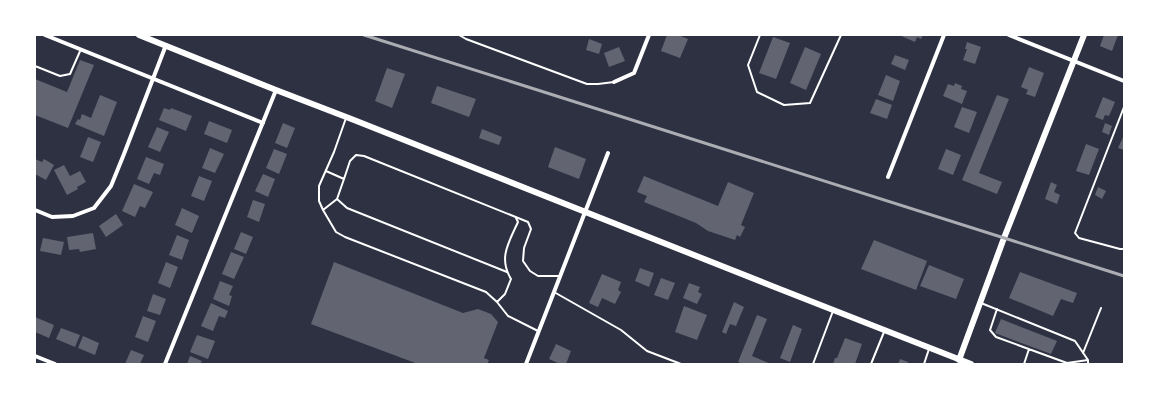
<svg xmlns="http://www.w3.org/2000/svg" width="1159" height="399" viewBox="0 0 1159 399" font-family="'Nunito Sans',sans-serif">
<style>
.building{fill:#626471}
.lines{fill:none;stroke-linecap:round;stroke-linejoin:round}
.service{stroke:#fff;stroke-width:2}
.minor{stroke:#fff;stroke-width:4}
.secondary{stroke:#fff;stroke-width:6}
.rail{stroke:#abadb3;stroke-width:3}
</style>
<rect width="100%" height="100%" fill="#2d3142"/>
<!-- building -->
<path class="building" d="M667,35H678L688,39L680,58L661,51Z
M899,35H923L921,39L917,37L915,42Z
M1104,35H1118L1112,51L1100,46Z
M773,37L790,43L776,79L759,73Z
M589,39L602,44L599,54L586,50Z
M967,42L981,47L975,64L963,60L967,49H965Z
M619,47L625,61L609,67L604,53Z
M805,47L821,54L806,90L790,83Z
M895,55L909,60L905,70L891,64Z
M80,60L94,65L68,128L35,115V79L67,92Z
M1029,67L1044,73L1035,97L1026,94L1028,90L1021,87Z
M387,68L405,74L392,108L375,101Z
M886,75L900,81L893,101L878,95Z
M955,83L962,86L961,89L967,91L962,104L943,96L948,84L954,86Z
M437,86L476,99L469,117L431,103Z
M100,95L117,102L104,136L75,124L78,119L80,120L82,114L91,118Z
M997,95L1009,99L979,173L1002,182L997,194L962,180Z
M1103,97L1115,102L1109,116L1105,115L1103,120L1095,117Z
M876,99L892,105L887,119L870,113Z
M962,107L977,112L969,133L954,127Z
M164,108L170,110L171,108L192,116L186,131L159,120Z
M209,121L232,130L227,143L204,134Z
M283,123L295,128L287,148L275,143Z
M1105,123L1112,126L1109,135L1102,132Z
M157,127L169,132L160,152L148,147Z
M482,129L502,137L499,145L479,138Z
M1124,135V150L1118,148Z
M88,137L101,142L93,162L80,157Z
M1086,144L1099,149L1089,175L1076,171Z
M555,147L586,159L579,179L548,167Z
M210,148L224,154L215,173L202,168Z
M274,149L287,154L279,174L266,168Z
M946,149L961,155L953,175L938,169Z
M146,157L164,164L160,175L154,173L149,184L137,179Z
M35,159L42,162L44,159L54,165L46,180L35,174Z
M64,165L70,176L80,171L86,182L77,187L78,189L67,195L54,170Z
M263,174L275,179L268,197L255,191Z
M199,176L212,181L204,201L191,196Z
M644,176L718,206L728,182L754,193L741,225L745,227L740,237L737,235L735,240L708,231L696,223L644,202L647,196L637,192Z
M1051,182L1057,185L1054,192L1060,195L1057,204L1045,199Z
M134,184L153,192L145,208L140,206L135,217L122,211Z
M1098,187L1106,191L1102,199L1095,195Z
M253,200L265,204L259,222L247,217Z
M182,208L199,216L192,233L175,225Z
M116,214L123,225L106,237L99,226Z
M241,232L253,237L246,254L234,249Z
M93,233L96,249L80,252L79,249L69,250L67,237Z
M177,235L189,240L182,260L169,255Z
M43,238L64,242L61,255L40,251Z
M874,240L927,261L916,290L861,269Z
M231,252L244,257L234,279L222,274Z
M166,262L178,267L170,288L158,283Z
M334,262L463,313L478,309L491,314L498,322L484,358L489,360L487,364H418L311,324Z
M929,265L964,279L956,299L920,286Z
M640,268L654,273L649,287L635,281Z
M1020,272L1077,293L1073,303L1061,299L1053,316L1009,298Z
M602,274L621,282L618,290L621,292L615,304L602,298L598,307L589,303Z
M661,278L675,283L668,300L654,295Z
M220,281L233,286L229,295L232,296L229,306L213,299Z
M689,283L700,287L698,292L702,294L697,304L683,298Z
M153,294L166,299L160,315L147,311Z
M734,302L744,307L736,326L730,324L726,334L722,332Z
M211,303L228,311L225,318L219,316L213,331L201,326Z
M684,306L707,315L697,340L675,332Z
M757,315L767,319L752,356L771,364H744L738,362Z
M143,316L156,321L148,342L135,337Z
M35,317L54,325L49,338L35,332Z
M1001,319L1057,341L1051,354L995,333Z
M793,325L802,329L790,362L780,358Z
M61,328L80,335L75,347L56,339Z
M197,335L215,341L208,359L190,352Z
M83,336L99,343L95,355L78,348Z
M845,338L862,344L855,364H833L835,358H837Z
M556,344L571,351L566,364H560L549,359Z
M131,350L144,355L140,364H125Z
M190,356L202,361L200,364H187Z
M900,359L908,362L907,364H898Z"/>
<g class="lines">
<!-- service -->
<path class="service" d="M459,35L466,39L587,84H598L614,82
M760,35L748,65L757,92L784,105L810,103L841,35
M35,66L60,76L70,74L81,49
M1124,107L1075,233L1079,238L1120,249H1124
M346,118L334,152L319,186V201L323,210L336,232L345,237L486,292L497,302L508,316L538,331
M326,171L344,179L350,161L356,155L364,156L528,222L531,229L524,248L523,261L530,271L538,276H559
M337,199L347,208L507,272
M323,210L337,199L344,179
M554,292L621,330L647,351L681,364
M497,302L505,294L511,279C498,258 509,242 518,222L516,218
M981,303L1075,341L1088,360V364
M997,309L990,330L996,337L1067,363L1088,360
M1083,353L1101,308
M813,364L833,311
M871,364L884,332
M924,364L929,349
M1024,364L1029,349"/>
<!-- minor -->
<path class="minor" d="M45,35L263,123
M1009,35L1124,81
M614,82L634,73L649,35
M888,177L944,35
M35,210L52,217L73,216L94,208L111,186L124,154L166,45
M35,356L55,364
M165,364L276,90
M526,364L608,153"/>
<!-- secondary -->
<path class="secondary" d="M139,35L276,90L354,120L772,286L971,364
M959,360L1004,238L1084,35"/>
<!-- rail -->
<path class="rail" d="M364,35L1124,276"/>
</g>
<!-- border -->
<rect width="1159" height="399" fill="none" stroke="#ffffff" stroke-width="72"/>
</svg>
